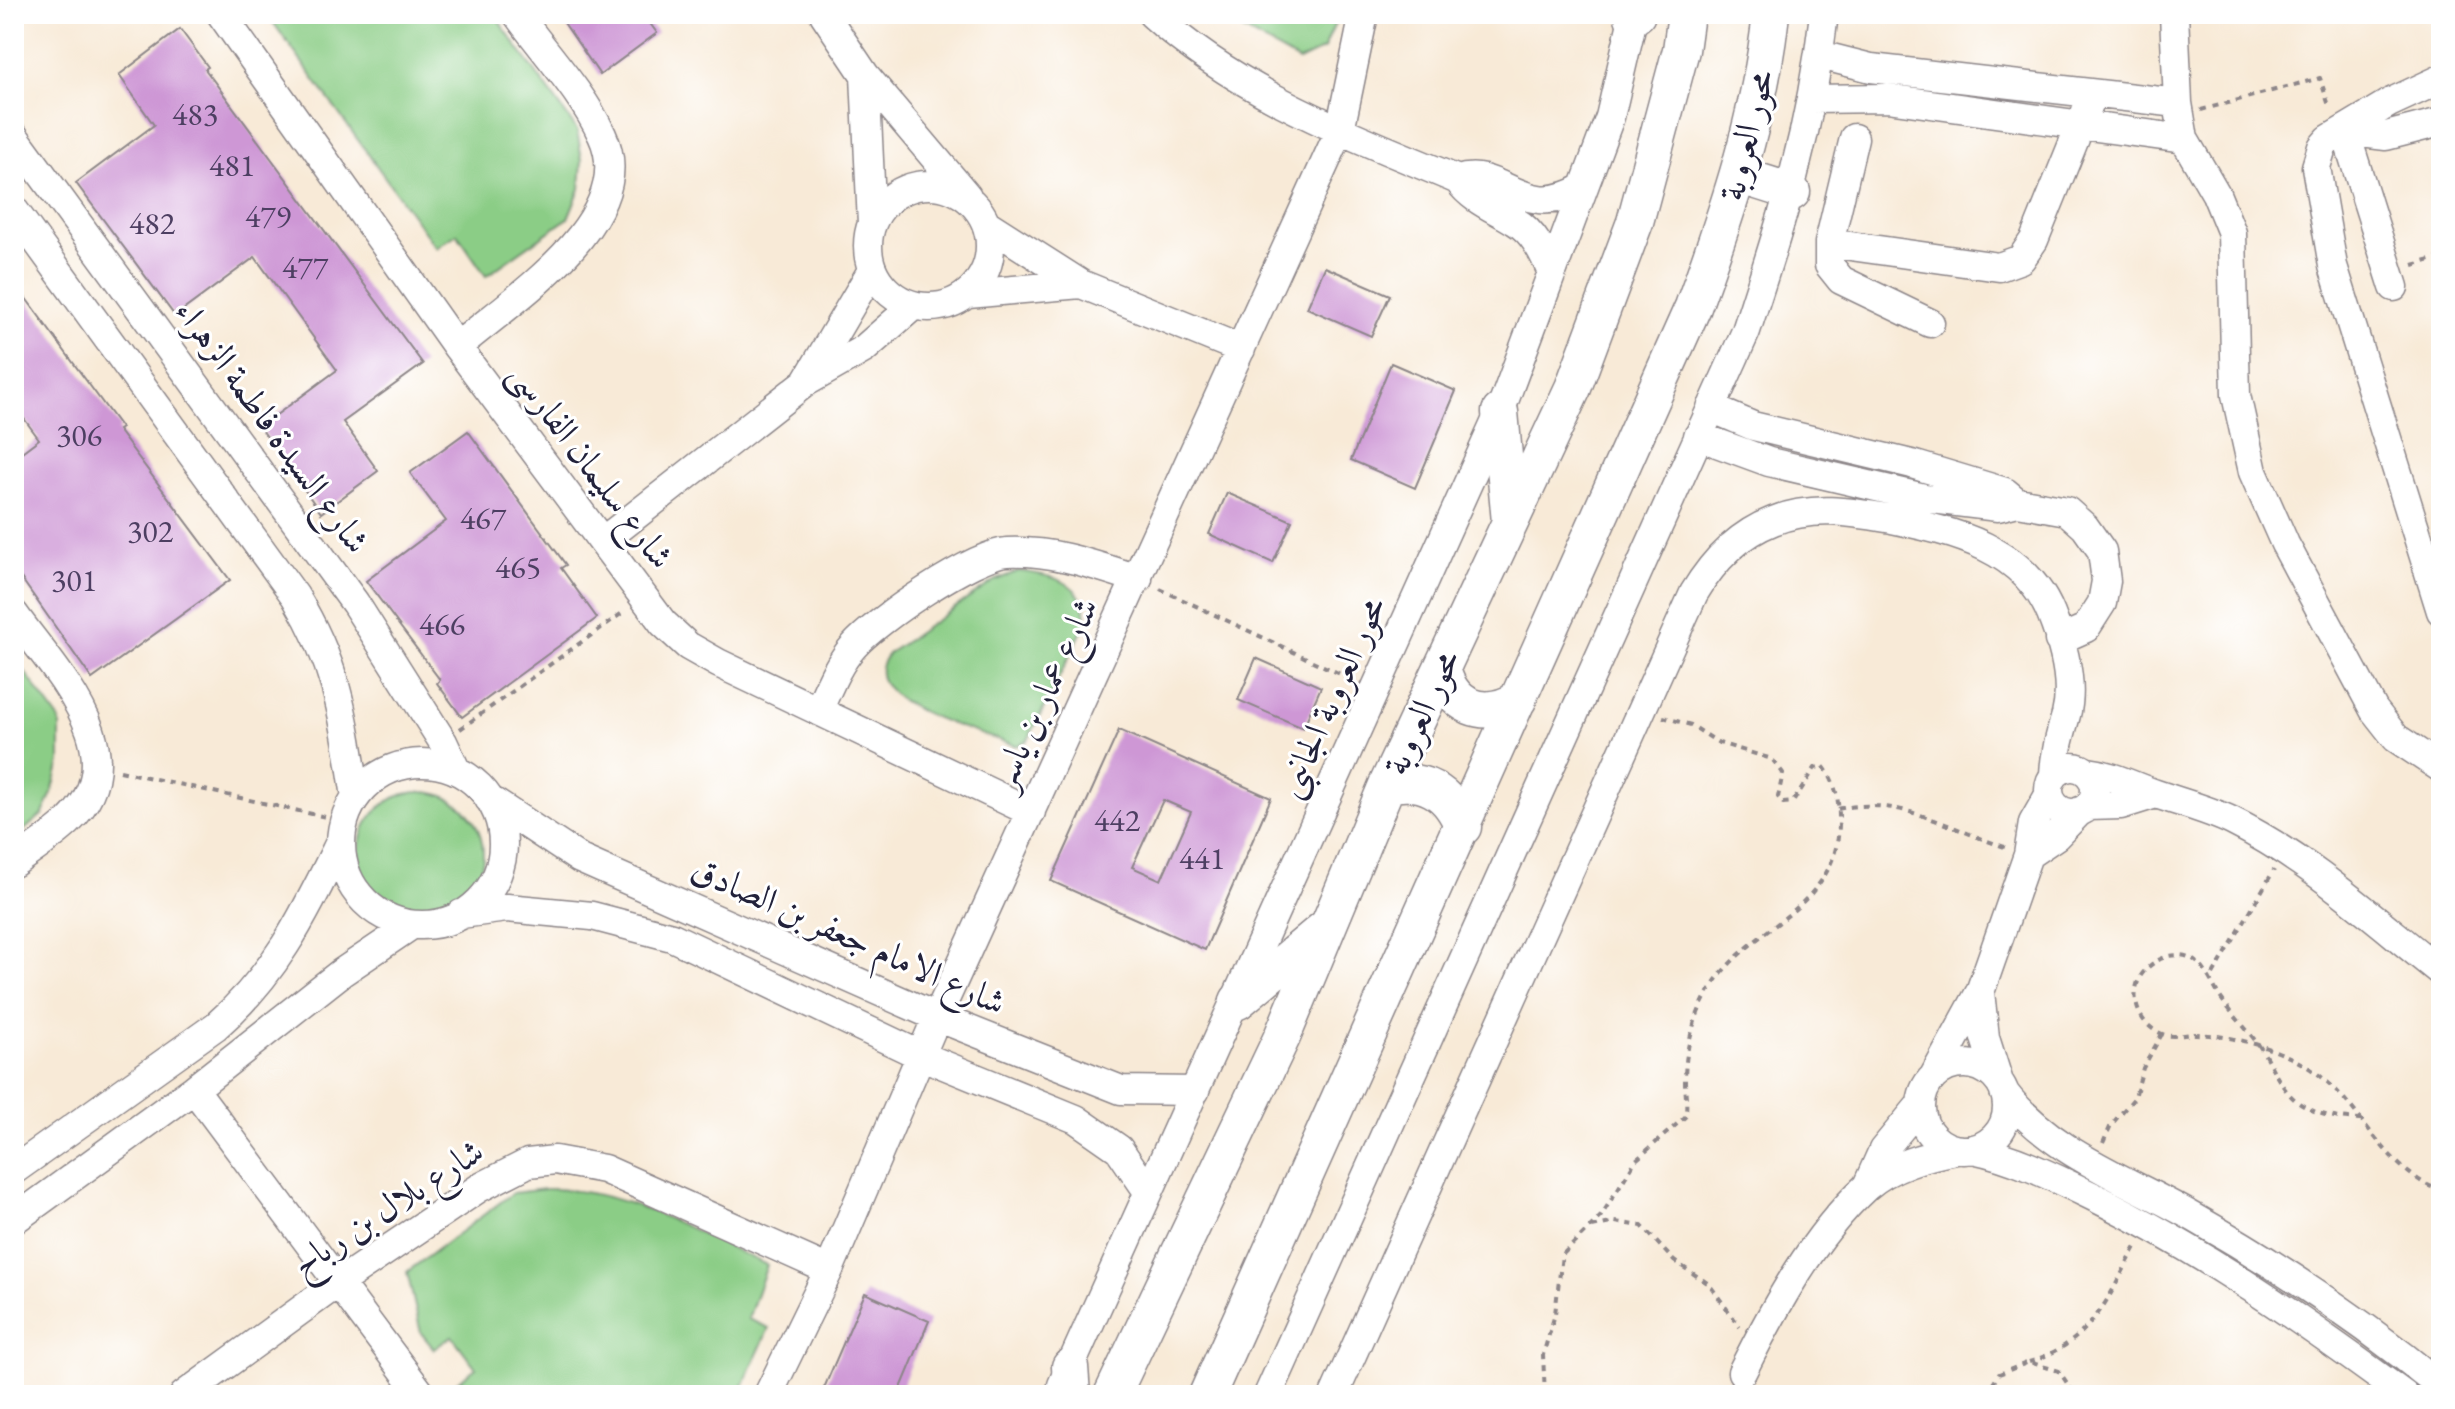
<svg xmlns="http://www.w3.org/2000/svg" width="2455" height="1409" viewBox="0 0 2455 1409" font-family="'EB Garamond',Amiri,serif">
<style>
.green{fill:#8bcd86;stroke:#567860;stroke-width:2}
.building{fill:#ce97d5;fill-rule:evenodd}
.lines{fill:none;stroke-linecap:round;stroke-linejoin:round}
.minor-casing{stroke:#8d8689;stroke-width:31}
.major-casing{stroke:#8d8689;stroke-width:39}
.path{stroke:#8d8689;stroke-width:4;stroke-dasharray:6 6;stroke-linecap:butt}
.minor{stroke:#fff;stroke-width:28}
.major{stroke:#fff;stroke-width:36}
.labels{text-anchor:middle;dominant-baseline:central;stroke-width:6;stroke-linejoin:round;paint-order:stroke}
.number-label{font-size:32px;fill:#4d3f62}
.street-label{font-size:36px;fill:#22223b;stroke:#fff}
</style>
<rect width="100%" height="100%" fill="#fff"/>
<filter id="ink" filterUnits="userSpaceOnUse"><feTurbulence type="fractalNoise" baseFrequency=".0125" numOctaves="2"/><feDisplacementMap in="SourceGraphic" scale="16" xChannelSelector="R" yChannelSelector="G"/><feConvolveMatrix kernelMatrix="1 2 1 2 8 2 1 2 1" color-interpolation-filters="sRGB"/></filter>
<filter id="wash" filterUnits="userSpaceOnUse"><feTurbulence type="fractalNoise" baseFrequency=".006" numOctaves="4" result="noise"/><feDisplacementMap in="SourceGraphic" scale="32" xChannelSelector="R" yChannelSelector="G"/><feGaussianBlur stdDeviation="1.8" result="paint"/><feColorMatrix in="noise" values="0 0 0 0 0 0 0 0 0 0 0 0 0 0 0 0 0 1.4 0 .05"/><feComposite in="paint" operator="in"/></filter>
<g filter="url(#wash)">
<rect width="100%" height="100%" fill="#f8ead7"/>
<!-- green -->
<path class="green" d="M267,14H494L577,130L582,160L580,189L568,218L486,276L457,234L436,248Z
M1215,14H1339L1324,49L1299,61Z
M1018,571C1052,575 1087,581 1086,623L1028,740L1017,746C988,735 845,701 889,653L994,581Z
M14,657L60,721V762L52,793L43,814L22,832L14,821Z
M359 854a62 62 0 1 1 124 0a62 62 0 1 1-124 0Z
M545,1189C625,1188 696,1233 767,1265L748,1319L769,1328L739,1395H467L457,1382L476,1368L452,1336L434,1349L421,1333L407,1272L513,1193Z"/>
<g id="blocks">
<!-- building -->
<path class="building" d="M558,14H643L657,33L600,75Z
M180,29L208,67L205,69L423,364L343,422L378,471L321,513L260,427L337,370L255,257L175,316L76,183L154,125L119,75Z
M1325,267L1390,295L1371,336L1307,308Z
M14,282L121,428L118,430L230,580L92,679L14,568V458L39,439L14,405Z
M1391,363L1456,391L1415,488L1351,460Z
M468,431L566,565L561,568L597,618L462,717L437,683L440,680L366,581L446,521L410,473Z
M1227,493L1292,521L1273,563L1209,534Z
M1256,658L1321,687L1303,728L1238,700Z
M1119,730L1271,798L1205,950L1051,881ZM1163,800L1191,812L1161,880L1132,867Z
M865,1293L929,1321L904,1381L898,1395H821Z"/>
</g>
</g>
<g filter="url(#ink)">
<use href="#blocks" fill-opacity="0" stroke="#8d8689" stroke-width="2"/>
<g class="lines">
<defs>
<path id="minor" d="M221,14L457,347L663,623L688,646L718,663L1031,812
M824,14L865,75L967,196
M1152,14C1239,94 1351,135 1458,180C1473,201 1495,208 1515,221C1534,232 1544,254 1552,273
M2174,14L2178,103L2184,139L2216,194L2232,233L2236,395L2253,472L2285,544L2374,710L2396,738L2441,768
M1820,55L1871,68L2178,103
M865,75L872,224
M2441,79L2389,103L2329,139L2322,147L2316,167L2333,266L2441,611
M1812,99L1887,98L2184,139
M2345,131L2394,287
M2345,131L2386,136L2441,122
M14,136L355,603L443,742L456,770
M1854,138L1829,243V265L1841,280L1930,323
M1458,180C1501,165 1523,223 1583,188
M868 246a61 61 0 1 1 122 0a61 61 0 1 1-122 0Z
M14,210L295,596C338,666 344,718 356,797
M987,224L1081,284L1241,349
M1829,243L1999,267L2021,259L2034,240L2093,94
M968,294L1081,284
M457,347C511,300 642,219 602,135C582,92 545,53 517,14
M806,382L872,270
M1711,408L1753,426L1912,464L2005,492L2017,502
M1698,436L1769,462L1924,498L1998,507L2018,502L2067,511L2085,527L2102,551L2106,581L2102,603L2086,628L2059,640
M603,541L806,382L864,349L913,306
M14,614C55,672 140,754 68,822C52,837 32,850 14,863
M818,711C828,689 837,665 853,647C875,621 974,554 1007,552C1054,550 1094,565 1138,579
M341 844a81 81 0 1 1 162 0a81 81 0 1 1-162 0Z
M2049 790a23 23 0 1 1 46 0a23 23 0 1 1-46 0Z
M2087,772C2113,775 2132,786 2156,794C2182,803 2207,809 2232,821C2309,859 2374,919 2441,972
M489,799L580,859L937,1017L1121,1090L1195,1091
M2088,806L2121,805L2156,794
M2028,855L2056,836L2080,811
M461,914L507,908L592,916L672,937L922,1056L1076,1119L1119,1149L1147,1190
M1980,992L1985,1038L1999,1082
M1921 1107a43 43 0 1 1 86 0a43 43 0 1 1-86 0Z
M1934,1076L1980,992L2028,855L2033,823L2049,795
M194,1089L422,1395
M2004,1092C2051,1154 2130,1180 2195,1218C2281,1267 2364,1323 2441,1386
M1973,1149C2016,1158 2053,1177 2092,1196C2202,1250 2305,1322 2404,1395
M14,1170L216,1026C278,972 305,913 341,840
M1867,1186L1883,1150L1921,1104
M14,1220L194,1089L341,973L412,925
M1742,1372C1774,1308 1813,1236 1866,1187C1891,1165 1925,1156 1956,1150
M1062,1385L1500,412L1610,117L1634,14
M184,1395L338,1283L479,1188L528,1163L555,1160L604,1169L829,1270
M768,1395L829,1270L937,1017L1340,130L1364,14
M1268,1395L1746,331C1782,221 1811,130 1824,14
M1334,1395L1694,593C1713,561 1737,535 1773,521C1813,505 1851,512 1892,519C1955,532 2024,548 2051,614C2063,644 2074,684 2066,715C2060,736 2055,753 2054,774"/>
<path id="major" d="M1633,17L1637,14
M1738,175L1792,192
M1500,412L1510,522
M1442,668C1451,707 1483,720 1518,700
M1387,785C1424,777 1449,791 1463,827
M1238,1001L1325,928
M1070,1367L1072,1395
M1112,1395L1282,1037L1387,785L1573,388L1635,222L1681,50L1686,14
M1207,1395L1693,307C1728,211 1760,116 1771,14"/>
</defs>
<!-- minor casing -->
<use href="#minor" class="minor-casing"/>
<!-- major casing -->
<use href="#major" class="major-casing"/>
<!-- path -->
<path class="path" d="M2201,110L2320,78L2330,109
M2413,265L2441,257
M1160,589L1355,681
M460,729L625,611
M120,771L330,818
M1838,809C1901,795 1950,830 2008,848
M2213,975L2274,870
M2362,1120C2340,1119 2318,1116 2299,1103C2278,1087 2272,1064 2258,1044C2246,1028 2231,1013 2220,997C2207,976 2200,950 2169,956C2157,959 2146,967 2140,977C2129,998 2139,1024 2160,1033C2172,1039 2183,1034 2196,1034C2236,1036 2283,1049 2315,1072C2364,1107 2382,1169 2441,1191
M2103,1143L2111,1125L2135,1097L2143,1068L2162,1034
M1592,1227L1615,1222L1642,1226L1674,1261L1709,1284L1740,1327
M2029,1362C2094,1341 2107,1299 2137,1245
M1545,1395L1543,1355L1555,1314L1562,1255L1601,1216L1636,1160L1685,1117C1688,1106 1685,1093 1685,1081C1685,1052 1692,1023 1705,998C1742,924 1841,914 1839,818C1839,800 1835,780 1823,766L1815,768L1793,802L1783,803L1778,797L1783,773L1772,759L1719,743L1691,725L1663,717
M1986,1395L1999,1374L2029,1362L2059,1371L2075,1395"/>
<!-- minor -->
<use href="#minor" class="minor"/>
<!-- major -->
<use href="#major" class="major"/>
</g>
</g>
<g class="labels">
<!-- number labels -->
<g class="number-label">
<text x="195" y="114">483</text>
<text x="232" y="165">481</text>
<text x="268" y="216">479</text>
<text x="152" y="223">482</text>
<text x="305" y="267">477</text>
<text x="79" y="435">306</text>
<text x="483" y="518">467</text>
<text x="150" y="531">302</text>
<text x="518" y="567">465</text>
<text x="74" y="580">301</text>
<text x="442" y="624">466</text>
<text x="1117" y="820">442</text>
<text x="1202" y="858">441</text>
</g>
<!-- street labels -->
<g class="street-label">
<text transform="translate(1746 135) rotate(-76)">محور العروبة</text>
<text transform="translate(273 426) rotate(54)">شارع السيدة فاطمة الزهراء</text>
<text transform="translate(592 465) rotate(53)">شارع سليمان الفارسى</text>
<text transform="translate(1044 693) rotate(-65)">شارع عمار بن ياسر</text>
<text transform="translate(1331 697) rotate(-66)">محور العروبة الجانبى</text>
<text transform="translate(1421 712) rotate(-65)">محور العروبة</text>
<text transform="translate(849 935) rotate(24)">شارع الامام جعفر بن الصادق</text>
<text transform="translate(387 1207) rotate(-33)">شارع بلال بن رباح</text>
</g>
</g>
<!-- margin -->
<rect width="2455" height="1409" fill="none" stroke="#fff" stroke-width="48"/>
</svg>
